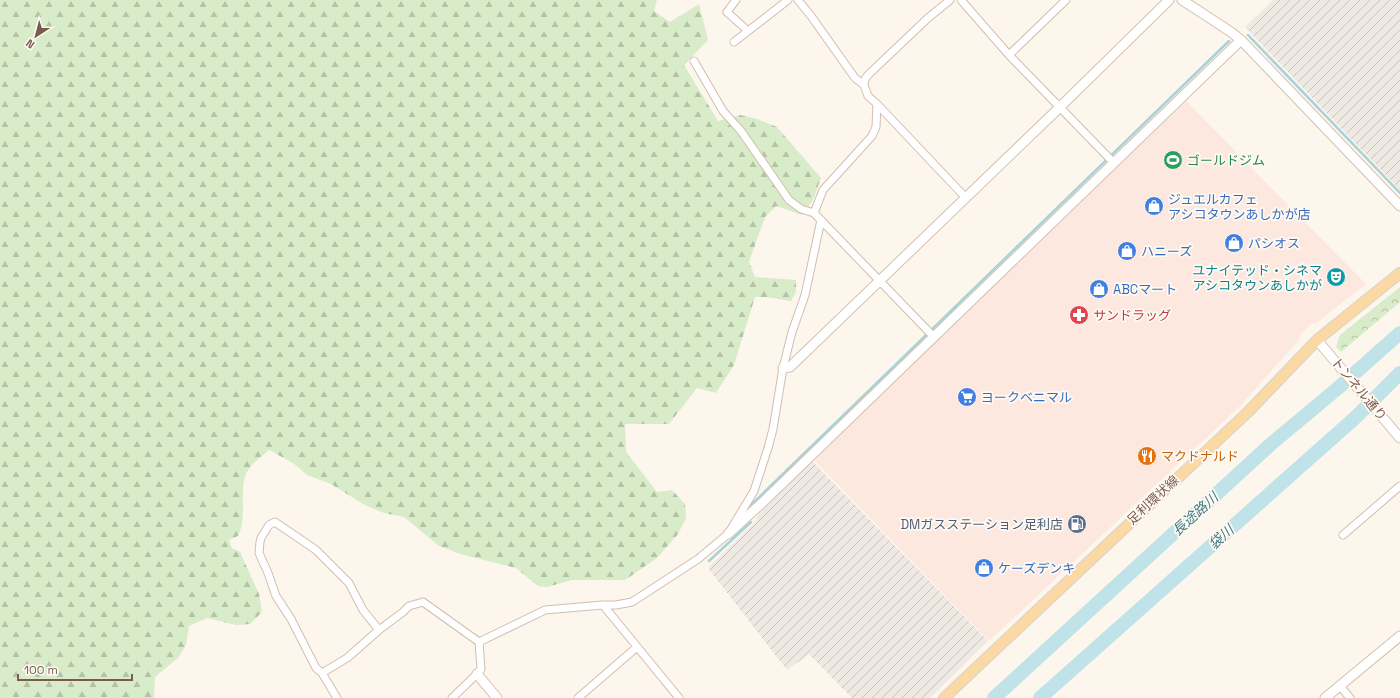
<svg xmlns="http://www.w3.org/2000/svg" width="1400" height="698" viewBox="0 0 1400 698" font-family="'Space Grotesk','Noto Sans JP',sans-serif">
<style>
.commercial{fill:#fde8e0}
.industrial{fill:url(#industrial-furrows)}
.forest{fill:url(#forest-firs)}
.park{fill:url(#park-crowns)}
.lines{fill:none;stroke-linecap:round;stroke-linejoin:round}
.stream{stroke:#a5d3da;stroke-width:2.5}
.river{stroke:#bfe3e8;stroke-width:14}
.street-casing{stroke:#d1beb0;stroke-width:9}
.secondary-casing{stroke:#d6c0b0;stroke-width:11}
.primary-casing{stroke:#dad1cd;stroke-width:12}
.street{stroke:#fff;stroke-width:7}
.secondary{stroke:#fff;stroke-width:9}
.primary{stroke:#fbd9a5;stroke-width:10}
.labels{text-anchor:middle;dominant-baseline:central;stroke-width:3.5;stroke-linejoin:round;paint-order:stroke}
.leisure-label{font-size:13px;fill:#27864d;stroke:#fffaf3;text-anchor:start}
.shop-label{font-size:13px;fill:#366cbe;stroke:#fffaf3;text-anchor:start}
.culture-label{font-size:13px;fill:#0d838f;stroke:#fffaf3;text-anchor:end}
.health-label{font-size:13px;fill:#be3a42;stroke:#fffaf3;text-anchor:start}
.street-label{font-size:13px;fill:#7a5c4d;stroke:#fffaf3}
.food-label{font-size:13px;fill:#c56008;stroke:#fffaf3;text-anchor:start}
.service-label{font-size:13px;fill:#4e5e75;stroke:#fffaf3;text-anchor:end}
.water-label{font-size:14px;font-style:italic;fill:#437c86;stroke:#fffaf3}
</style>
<defs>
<pattern id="industrial-furrows" width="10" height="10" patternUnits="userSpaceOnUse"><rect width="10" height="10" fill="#efe9e4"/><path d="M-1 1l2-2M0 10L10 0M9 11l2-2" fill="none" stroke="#c7c0bb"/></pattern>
<pattern id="forest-firs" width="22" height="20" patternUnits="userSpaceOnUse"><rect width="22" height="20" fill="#d8ecc9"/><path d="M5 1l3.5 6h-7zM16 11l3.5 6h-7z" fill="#b4c2a5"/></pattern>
<pattern id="park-crowns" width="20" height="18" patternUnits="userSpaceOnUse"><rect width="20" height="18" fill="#d8ecc9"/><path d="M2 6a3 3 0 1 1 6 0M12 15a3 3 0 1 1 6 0" fill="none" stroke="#b4c2a5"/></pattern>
</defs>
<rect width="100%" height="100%" fill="#fdf6ec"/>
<!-- commercial -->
<path class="commercial" d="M1186,101L1366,284L1315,324L1312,323L1301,334L1298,341L1239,407L989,641L813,459Z"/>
<!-- industrial -->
<path class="industrial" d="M1273,0H1400V190L1245,27Z
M811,460L988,641L930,698H852L809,654L787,670L708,568L755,522L758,515Z"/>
<!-- forest -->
<path class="forest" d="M0,0H657L654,11L670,22L699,4L708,40L684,65L718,121L740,115L757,119L777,127L821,178L813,200L802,215L776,206L765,217L749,262L755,277L796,280V292L791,301L766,297H755L734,365L716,393L697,388L669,424H625L626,452L657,492L672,490L685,504L686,518L678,534L657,558L625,580H572L547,587L538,586L516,568L464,555L439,546L404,517L384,513L363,504L331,484L307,475L293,463L269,450C261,457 252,463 247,472C238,489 248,517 238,536L229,540L232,548L240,552L259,594L262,612L250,624L236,625L207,618L189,626L186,645L178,658L155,677L154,698H0Z"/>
<!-- park -->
<path class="park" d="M1400,287V302L1341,352L1336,347L1340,335Z"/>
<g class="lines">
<!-- stream -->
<path class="stream" d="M1248,35L1400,193
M751,505L1229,41
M709,561L751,522"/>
<!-- river -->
<path class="river" d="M994,698L1271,444L1338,388L1400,333
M1040,698L1356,417L1400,373"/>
<defs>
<path id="street" d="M736,0L727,12L748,31
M798,0L811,16L855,78L864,85L868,96L877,104L876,127L872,136L823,190L814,213
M961,0L1009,55L1113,162
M734,42L788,0
M1009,55L1066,0
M694,61L723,111L741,131L789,200L801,209L814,213L934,337
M864,85L865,79L869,74L928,18L950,0
M877,104L966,198
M1343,535L1400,486
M603,605L679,698
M479,642L545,610L603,605H616L632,602L698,559L728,534L754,491L768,448L773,429L783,368L792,332L805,295L821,220
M322,673L347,658L379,630L403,612L409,606L423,602L479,642L481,669L477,674L452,698
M1340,686L1350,698
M337,698L322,673L316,668L291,619L276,596L268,573L259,553L260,542L261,538L269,525L275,522L316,550L349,583L363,610L379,630
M578,698L637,647"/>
<path id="secondary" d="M1182,0L1231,32L1241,40L1400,206
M1317,340L1400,438
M783,368L790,367L1059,108L1169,0
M728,534L763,502L1241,40
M477,674L497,698
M1325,698L1400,636"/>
<path id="primary" d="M944,698L1249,411L1317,340L1400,273"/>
</defs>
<!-- street casing -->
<use href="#street" class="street-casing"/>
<!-- secondary casing -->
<use href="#secondary" class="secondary-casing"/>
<!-- primary casing -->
<use href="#primary" class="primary-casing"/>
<!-- street -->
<use href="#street" class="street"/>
<!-- secondary -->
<use href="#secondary" class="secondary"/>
<!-- primary -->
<use href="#primary" class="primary"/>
</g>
<!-- icons -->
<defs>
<symbol id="stadium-disc" viewBox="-11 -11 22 22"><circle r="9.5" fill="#2e9e5b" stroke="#fffaf3"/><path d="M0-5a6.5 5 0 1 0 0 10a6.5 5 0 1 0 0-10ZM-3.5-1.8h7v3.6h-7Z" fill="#fff"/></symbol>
<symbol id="shop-disc" viewBox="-11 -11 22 22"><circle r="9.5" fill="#3f7fe0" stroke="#fffaf3"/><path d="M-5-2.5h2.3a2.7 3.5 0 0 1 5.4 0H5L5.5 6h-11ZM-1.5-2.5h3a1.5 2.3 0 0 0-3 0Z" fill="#fff"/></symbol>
<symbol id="theatre-disc" viewBox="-11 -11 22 22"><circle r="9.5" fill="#0f9aa8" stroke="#fffaf3"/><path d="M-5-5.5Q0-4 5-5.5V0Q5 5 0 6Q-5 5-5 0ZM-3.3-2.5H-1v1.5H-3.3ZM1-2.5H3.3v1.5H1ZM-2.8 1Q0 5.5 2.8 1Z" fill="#fff"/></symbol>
<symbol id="pharmacy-disc" viewBox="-11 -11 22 22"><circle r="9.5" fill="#e0444e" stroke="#fffaf3"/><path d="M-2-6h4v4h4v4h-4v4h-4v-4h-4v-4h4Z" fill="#fff"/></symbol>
<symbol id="supermarket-disc" viewBox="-11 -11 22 22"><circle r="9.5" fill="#3f7fe0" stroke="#fffaf3"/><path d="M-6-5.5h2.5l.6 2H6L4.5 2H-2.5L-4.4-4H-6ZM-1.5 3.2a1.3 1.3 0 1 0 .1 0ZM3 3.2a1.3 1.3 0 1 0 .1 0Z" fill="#fff"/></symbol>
<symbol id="restaurant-disc" viewBox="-11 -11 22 22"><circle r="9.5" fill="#e8710a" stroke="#fffaf3"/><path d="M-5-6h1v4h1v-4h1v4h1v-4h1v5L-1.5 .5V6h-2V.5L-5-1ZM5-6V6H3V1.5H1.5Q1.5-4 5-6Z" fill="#fff"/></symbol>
<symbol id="fuel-disc" viewBox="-11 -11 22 22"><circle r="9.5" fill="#5c6f8a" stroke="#fffaf3"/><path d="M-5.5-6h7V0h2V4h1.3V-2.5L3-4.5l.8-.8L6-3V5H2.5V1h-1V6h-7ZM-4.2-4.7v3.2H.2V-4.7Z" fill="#fff"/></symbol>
</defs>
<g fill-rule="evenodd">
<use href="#stadium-disc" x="1162" y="149" width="22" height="22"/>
<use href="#shop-disc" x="1143" y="195" width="22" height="22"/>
<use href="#shop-disc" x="1223" y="232" width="22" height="22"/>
<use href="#shop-disc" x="1116" y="240" width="22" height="22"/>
<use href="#theatre-disc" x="1325" y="266" width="22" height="22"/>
<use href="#shop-disc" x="1088" y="278" width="22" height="22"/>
<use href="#pharmacy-disc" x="1068" y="304" width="22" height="22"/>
<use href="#supermarket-disc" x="956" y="386" width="22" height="22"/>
<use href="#restaurant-disc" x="1136" y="445" width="22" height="22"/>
<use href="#fuel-disc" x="1066" y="513" width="22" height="22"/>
<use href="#shop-disc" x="973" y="557" width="22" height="22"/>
</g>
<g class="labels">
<!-- leisure labels -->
<g class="leisure-label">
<text x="1187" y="160">ゴールドジム</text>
</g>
<!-- shop labels -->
<g class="shop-label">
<text x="1168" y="199">ジュエルカフェ<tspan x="1168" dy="15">アシコタウンあしかが店</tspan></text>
<text x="1248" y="243">パシオス</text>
<text x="1141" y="251">ハニーズ</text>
<text x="1113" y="289">ABCマート</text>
<text x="981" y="397">ヨークベニマル</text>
<text x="998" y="568">ケーズデンキ</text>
</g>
<!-- culture labels -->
<g class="culture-label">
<text x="1322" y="270">ユナイテッド・シネマ<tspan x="1322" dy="15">アシコタウンあしかが</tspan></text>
</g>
<!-- health labels -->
<g class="health-label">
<text x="1093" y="315">サンドラッグ</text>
</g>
<!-- street labels -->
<g class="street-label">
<text transform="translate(1359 389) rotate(50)">トンネル通り</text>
<text transform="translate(1153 500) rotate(-43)">足利環状線</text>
</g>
<!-- food labels -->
<g class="food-label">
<text x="1161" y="456">マクドナルド</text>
</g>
<!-- service labels -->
<g class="service-label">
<text x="1063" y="524">DMガスステーション足利店</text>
</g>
<!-- water labels -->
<g class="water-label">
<text transform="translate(1195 514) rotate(-42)">長途路川</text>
<text transform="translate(1221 537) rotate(-42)">袋川</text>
</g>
</g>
<!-- north arrow -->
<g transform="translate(36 36) rotate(216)" stroke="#fffaf3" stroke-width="3" paint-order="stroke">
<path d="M0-3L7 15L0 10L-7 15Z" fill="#7a5c4d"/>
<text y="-6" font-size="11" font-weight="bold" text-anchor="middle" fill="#7a5c4d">N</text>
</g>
<!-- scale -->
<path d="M18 674v6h114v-6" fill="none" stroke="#7a5c4d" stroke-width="2"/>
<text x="24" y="674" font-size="12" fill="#7a5c4d" stroke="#fffaf3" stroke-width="3" paint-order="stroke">100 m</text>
</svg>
